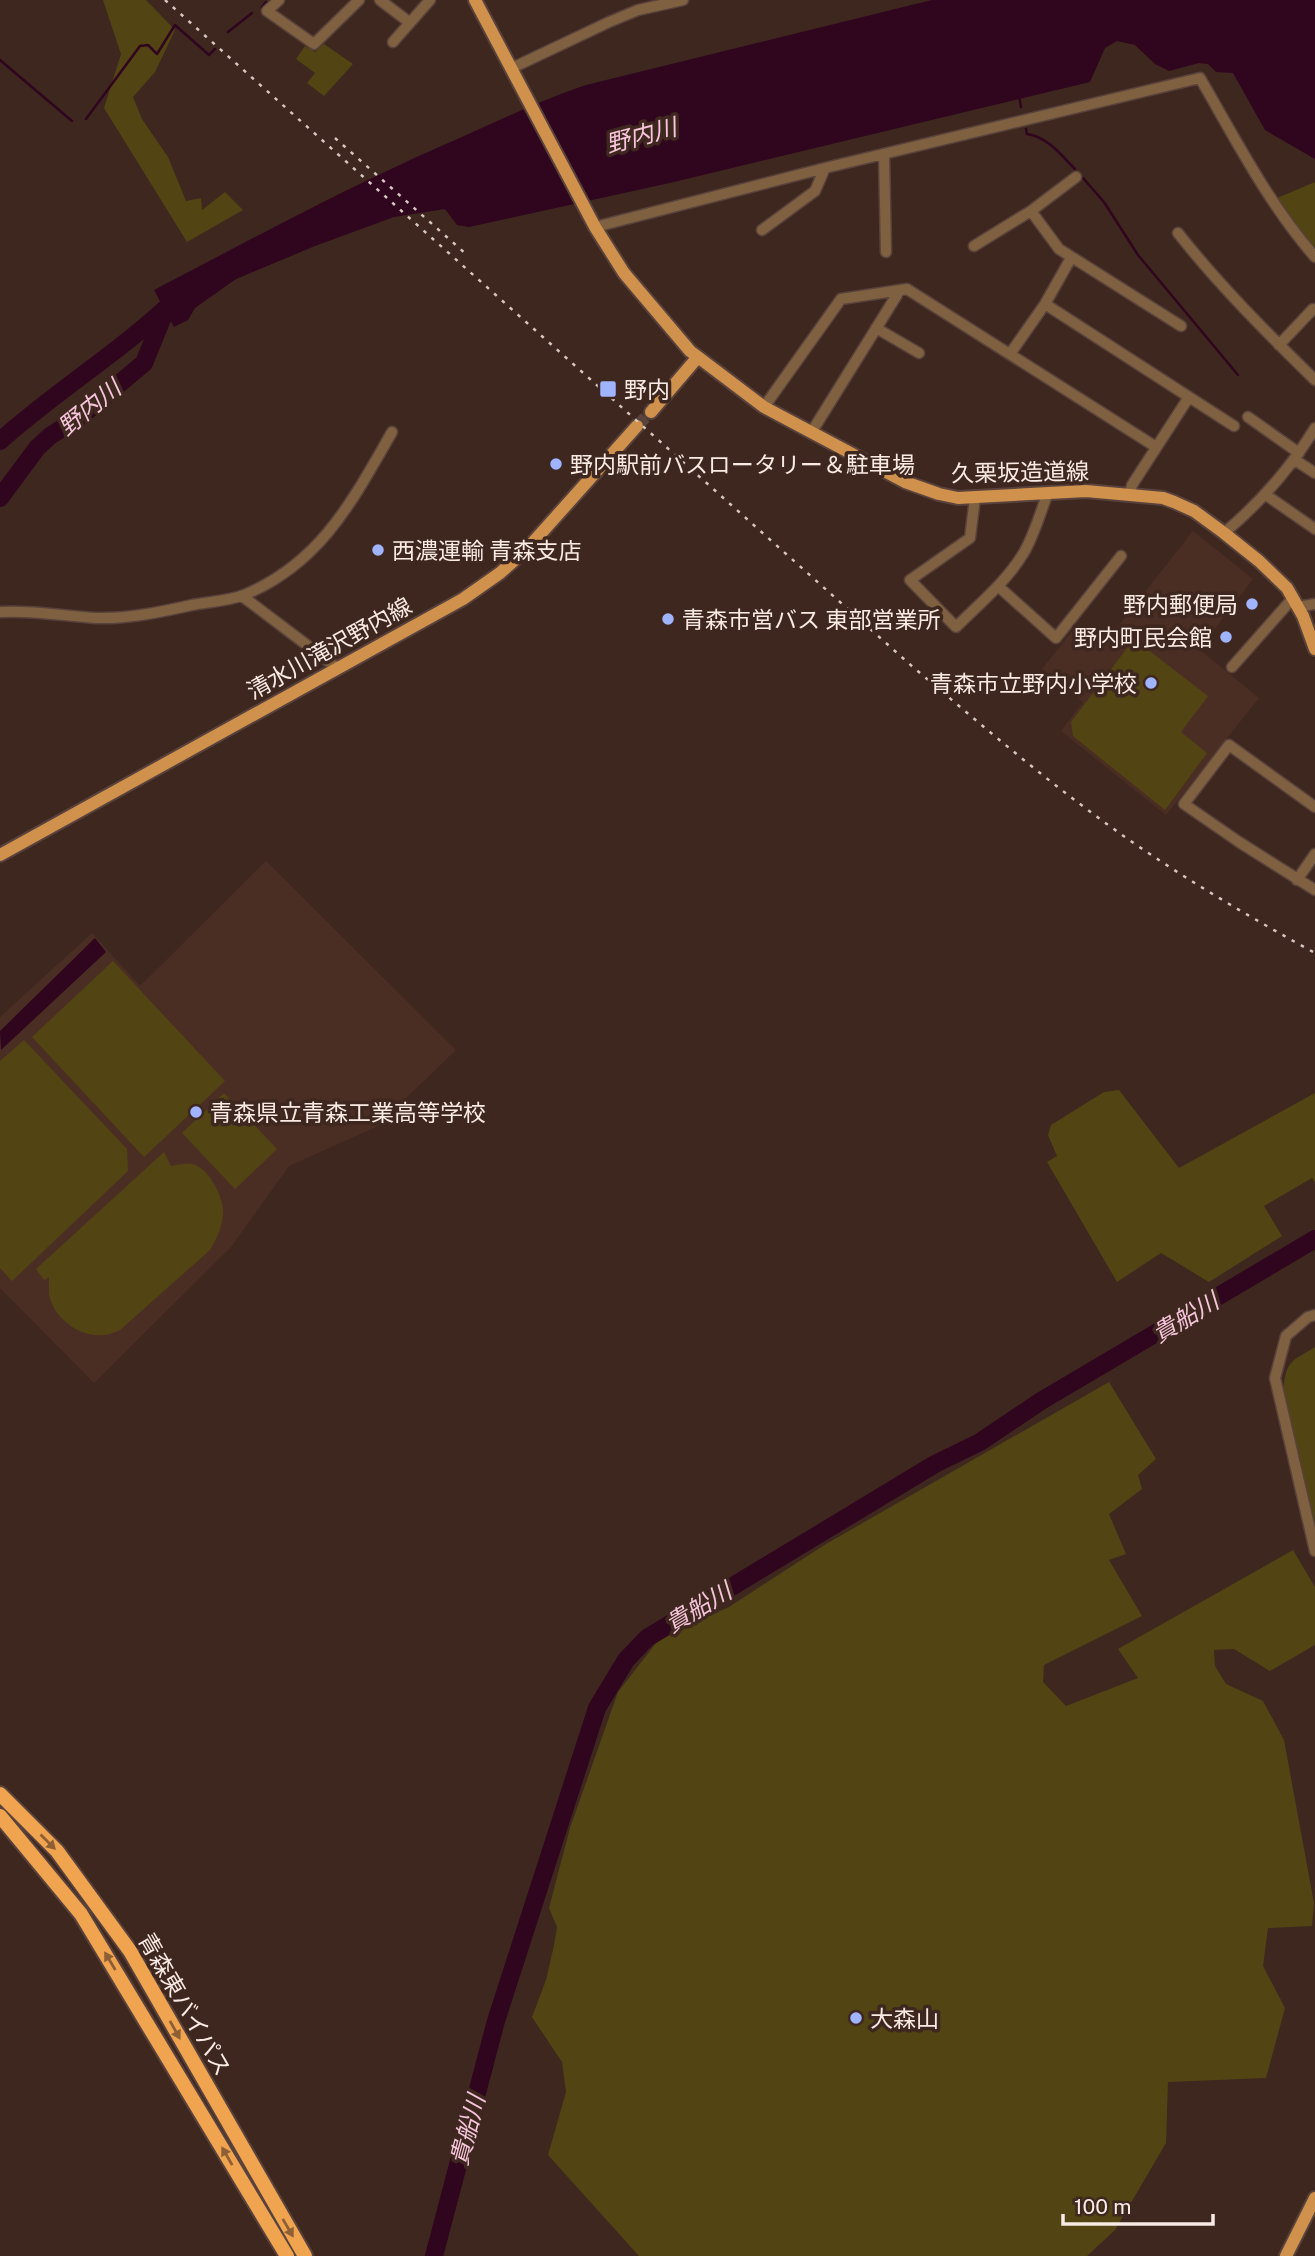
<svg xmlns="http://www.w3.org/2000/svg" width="1315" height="2256" viewBox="0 0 1315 2256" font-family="'Public Sans','Noto Sans JP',sans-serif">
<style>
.built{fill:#4b2e23}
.green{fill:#534414}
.water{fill:#30051e}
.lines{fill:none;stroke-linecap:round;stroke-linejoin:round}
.stream{stroke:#30051e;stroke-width:2.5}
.river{stroke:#30051e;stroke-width:18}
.major-tunnel{stroke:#5a443d;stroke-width:12;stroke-dasharray:12 6;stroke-linecap:butt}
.minor-casing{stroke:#58423b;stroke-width:13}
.major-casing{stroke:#58423b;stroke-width:16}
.highway-casing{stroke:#58423b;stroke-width:18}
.minor{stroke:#7f6041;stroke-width:10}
.major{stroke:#d0914d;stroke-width:12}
.highway{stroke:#f0a44f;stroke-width:14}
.rail{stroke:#d6c6c0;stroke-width:2.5;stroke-dasharray:3.5 7;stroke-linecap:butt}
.oneway{fill:#8e5f35}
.poi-dot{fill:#a0b3fd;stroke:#3e271f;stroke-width:2.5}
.labels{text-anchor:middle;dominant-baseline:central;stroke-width:7;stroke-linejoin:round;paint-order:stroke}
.poi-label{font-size:23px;fill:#f9eae4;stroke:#3e271f;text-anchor:start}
.street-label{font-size:23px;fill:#f9eae4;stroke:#3e271f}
.water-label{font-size:24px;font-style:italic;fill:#f6c5db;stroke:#3e271f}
</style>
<rect width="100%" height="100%" fill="#3e271f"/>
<!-- built -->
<path class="built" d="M1193,531L1253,579L1199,649L1259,698L1166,815L1061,731L1083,702L1042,669L1078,624L1104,644Z
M266,861L456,1050L376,1127L289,1166L231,1247L94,1383L0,1288V1017L92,933L140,986Z"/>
<!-- green -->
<path class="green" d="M103,0H146L175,30L155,72L133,97L142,119L168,157L186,201L201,198L202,210L225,192L243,210L187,242L104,108L121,54Z
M324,44L353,64L324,96L307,83L315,73L296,59L305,46L315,52Z
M1315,182V248L1285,213L1277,198Z
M1134,639L1208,696L1181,732L1207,753L1165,810L1073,736L1071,722Z
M113,961L225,1081L144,1157L32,1037Z
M24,1040L127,1149L128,1171L12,1281L0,1268V1061Z
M1119,1090L1179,1168L1315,1093V1182L1312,1178L1264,1206L1282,1236L1209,1282L1161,1253L1117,1282L1047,1162L1057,1156L1048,1135L1051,1125L1104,1092Z
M224,1093L277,1149L235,1189L182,1133Z
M164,1152L171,1166C177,1165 186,1163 193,1164C210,1170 224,1197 223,1214C222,1228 217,1238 210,1250L120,1330C115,1332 109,1335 104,1335C80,1338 53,1318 49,1294C49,1289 49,1282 49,1277L44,1280L36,1269Z
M1315,1347V1527C1304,1496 1267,1387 1292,1362C1298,1356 1308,1352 1315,1347Z
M1109,1382L1156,1459L1138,1475L1142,1489L1109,1514L1126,1554L1109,1560L1142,1616L1044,1665L1043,1682L1066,1706L1138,1678L1118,1649L1293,1550L1315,1587V1645L1270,1671L1234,1649L1214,1650L1215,1666L1226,1684L1263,1701L1284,1740L1314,1903L1312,1926L1268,1928L1263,1966L1285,2008L1266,2078L1168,2082L1166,2143L1115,2230L1087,2256H639L548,2155L566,2092L562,2062L532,2017L546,1980L554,1945L557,1927L549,1908L570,1828L618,1692L660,1638L729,1607L826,1544Z"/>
<!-- water -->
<path class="water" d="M932,0H1315V159L1265,130L1233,73L1216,72L1208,64L1199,63L1169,71L1155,64L1135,45L1117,41L1105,48L1090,82L674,182L469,227L457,225L445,209L394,217L315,246L236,279L195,308L188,320L174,327L154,290C248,241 342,190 439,147C488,126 535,102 586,85Z
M95,938L106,952L1,1050L0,1031Z"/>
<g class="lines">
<!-- stream -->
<path class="stream" d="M262,7L266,2
M228,32L252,13
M0,60L72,121
M1019,96L1021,107
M86,119L140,46L148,45L157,54L175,25L209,55L215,49
M1026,129L1027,134C1048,137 1061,155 1075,169
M1083,178L1104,202L1138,255L1238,375"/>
<!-- river -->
<path class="river" d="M0,441C58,389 125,349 180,295
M0,498L37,448L50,436L81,416L144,363L164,314
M434,2256L496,2021L597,1708L626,1660L647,1638L935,1464L980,1442L1041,1401L1315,1239"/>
<!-- major-tunnel -->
<path class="major-tunnel" d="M637,426L651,412"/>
<defs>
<path id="minor" d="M279,0L267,11L314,44L359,0
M380,0L409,22
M393,42L430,0
M512,68L609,22L638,10L683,0
M884,154L886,252
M1031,211L1059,249L1181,326
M595,227L825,168L1200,78C1236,140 1268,203 1315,257
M762,230L815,191L825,168
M1178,233C1219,285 1267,333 1315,380
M974,246L1031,211L1076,177
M1045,304L1189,397L1132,485L1130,494
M876,328L919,353
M1279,345L1313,309
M1010,354L1045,304L1071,258
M1189,397L1234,426
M764,407L841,299L907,289L1156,447
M1248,417L1299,453
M811,433L900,290
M1295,460L1315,473
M1266,495L1315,529
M975,498L970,538L910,580L956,627C979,604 1006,582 1023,554C1034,536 1040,513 1048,493
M1224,533C1261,502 1290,469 1315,428
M998,586L1056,638L1121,556
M242,596L336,667
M1298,607L1315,604
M0,612C33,610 64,616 96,618C128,619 161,612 192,605C208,602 228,601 244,595C321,563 353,500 392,432
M1232,667L1293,598
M1315,807L1229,745L1184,804L1239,842L1315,890
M1297,880L1315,854
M1315,1315L1308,1317L1286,1336L1275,1378L1315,1551"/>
<path id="major" d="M475,0L595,227L624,273L690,351L764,407L905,482L939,494L958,498L1086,491L1163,498L1174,502L1194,511L1224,533L1259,561L1287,588L1303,616L1315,649
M651,412L697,358
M0,855L463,599L500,573L527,549L637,426
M1286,2256L1315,2198"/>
<path id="highway" d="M0,1794L57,1851L130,1951L305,2256
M0,1816L81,1914L287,2256"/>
</defs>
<!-- minor casing -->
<use href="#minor" class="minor-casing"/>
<!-- major casing -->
<use href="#major" class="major-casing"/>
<!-- highway casing -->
<use href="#highway" class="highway-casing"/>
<!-- minor -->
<use href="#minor" class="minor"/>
<!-- major -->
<use href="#major" class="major"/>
<!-- highway -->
<use href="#highway" class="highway"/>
<!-- rail -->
<path class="rail" d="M165,0L914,668C970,715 1025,763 1084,807C1156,862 1235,909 1315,953
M335,138L466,254"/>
</g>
<!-- one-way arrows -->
<defs><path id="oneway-solid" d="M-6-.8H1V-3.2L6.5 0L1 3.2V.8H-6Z" transform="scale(1.75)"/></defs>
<g class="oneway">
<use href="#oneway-solid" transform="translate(48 1842) rotate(45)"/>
<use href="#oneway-solid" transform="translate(110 1961) rotate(-121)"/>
<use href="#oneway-solid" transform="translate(175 2030) rotate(61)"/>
<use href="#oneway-solid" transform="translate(227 2156) rotate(-120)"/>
<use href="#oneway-solid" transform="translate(288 2228) rotate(60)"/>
</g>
<!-- markers -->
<g class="poi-dot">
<rect x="599" y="380" width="18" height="18" rx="3.5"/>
<circle cx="556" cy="464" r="7"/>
<circle cx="378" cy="550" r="7"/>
<circle cx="1252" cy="604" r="7"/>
<circle cx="668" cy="619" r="7"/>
<circle cx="1226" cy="637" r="7"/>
<circle cx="1151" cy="683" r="7"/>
<circle cx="196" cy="1112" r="7"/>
<circle cx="856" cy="2018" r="7"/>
</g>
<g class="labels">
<!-- poi labels -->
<g class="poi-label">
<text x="624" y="389">野内</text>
<text x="570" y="464">野内駅前バスロータリー＆駐車場</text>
<text x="392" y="550">西濃運輸 青森支店</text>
<text x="1238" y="604" text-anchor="end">野内郵便局</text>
<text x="682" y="619">青森市営バス 東部営業所</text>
<text x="1212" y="637" text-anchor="end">野内町民会館</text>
<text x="1137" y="683" text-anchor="end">青森市立野内小学校</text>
<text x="210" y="1112">青森県立青森工業高等学校</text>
<text x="870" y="2018">大森山</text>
</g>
<!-- street labels -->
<g class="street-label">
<text transform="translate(1020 472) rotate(-1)">久栗坂造道線</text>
<text transform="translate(329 648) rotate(-29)">清水川滝沢野内線</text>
<text transform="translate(185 2004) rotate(60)">青森東バイパス</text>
</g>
<!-- water labels -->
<g class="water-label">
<text transform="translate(641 135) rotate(-15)">野内川</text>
<text transform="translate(89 407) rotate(-39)">野内川</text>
<text transform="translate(1185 1317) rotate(-31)">貴船川</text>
<text transform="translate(698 1607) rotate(-31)">貴船川</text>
<text transform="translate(467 2130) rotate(-75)">貴船川</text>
</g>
</g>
<!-- scale -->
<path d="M1063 2214v10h150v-10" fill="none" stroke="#f9eae4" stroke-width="3.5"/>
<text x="1074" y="2214" font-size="21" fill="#f9eae4" stroke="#3e271f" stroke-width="5" paint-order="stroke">100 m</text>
</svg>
